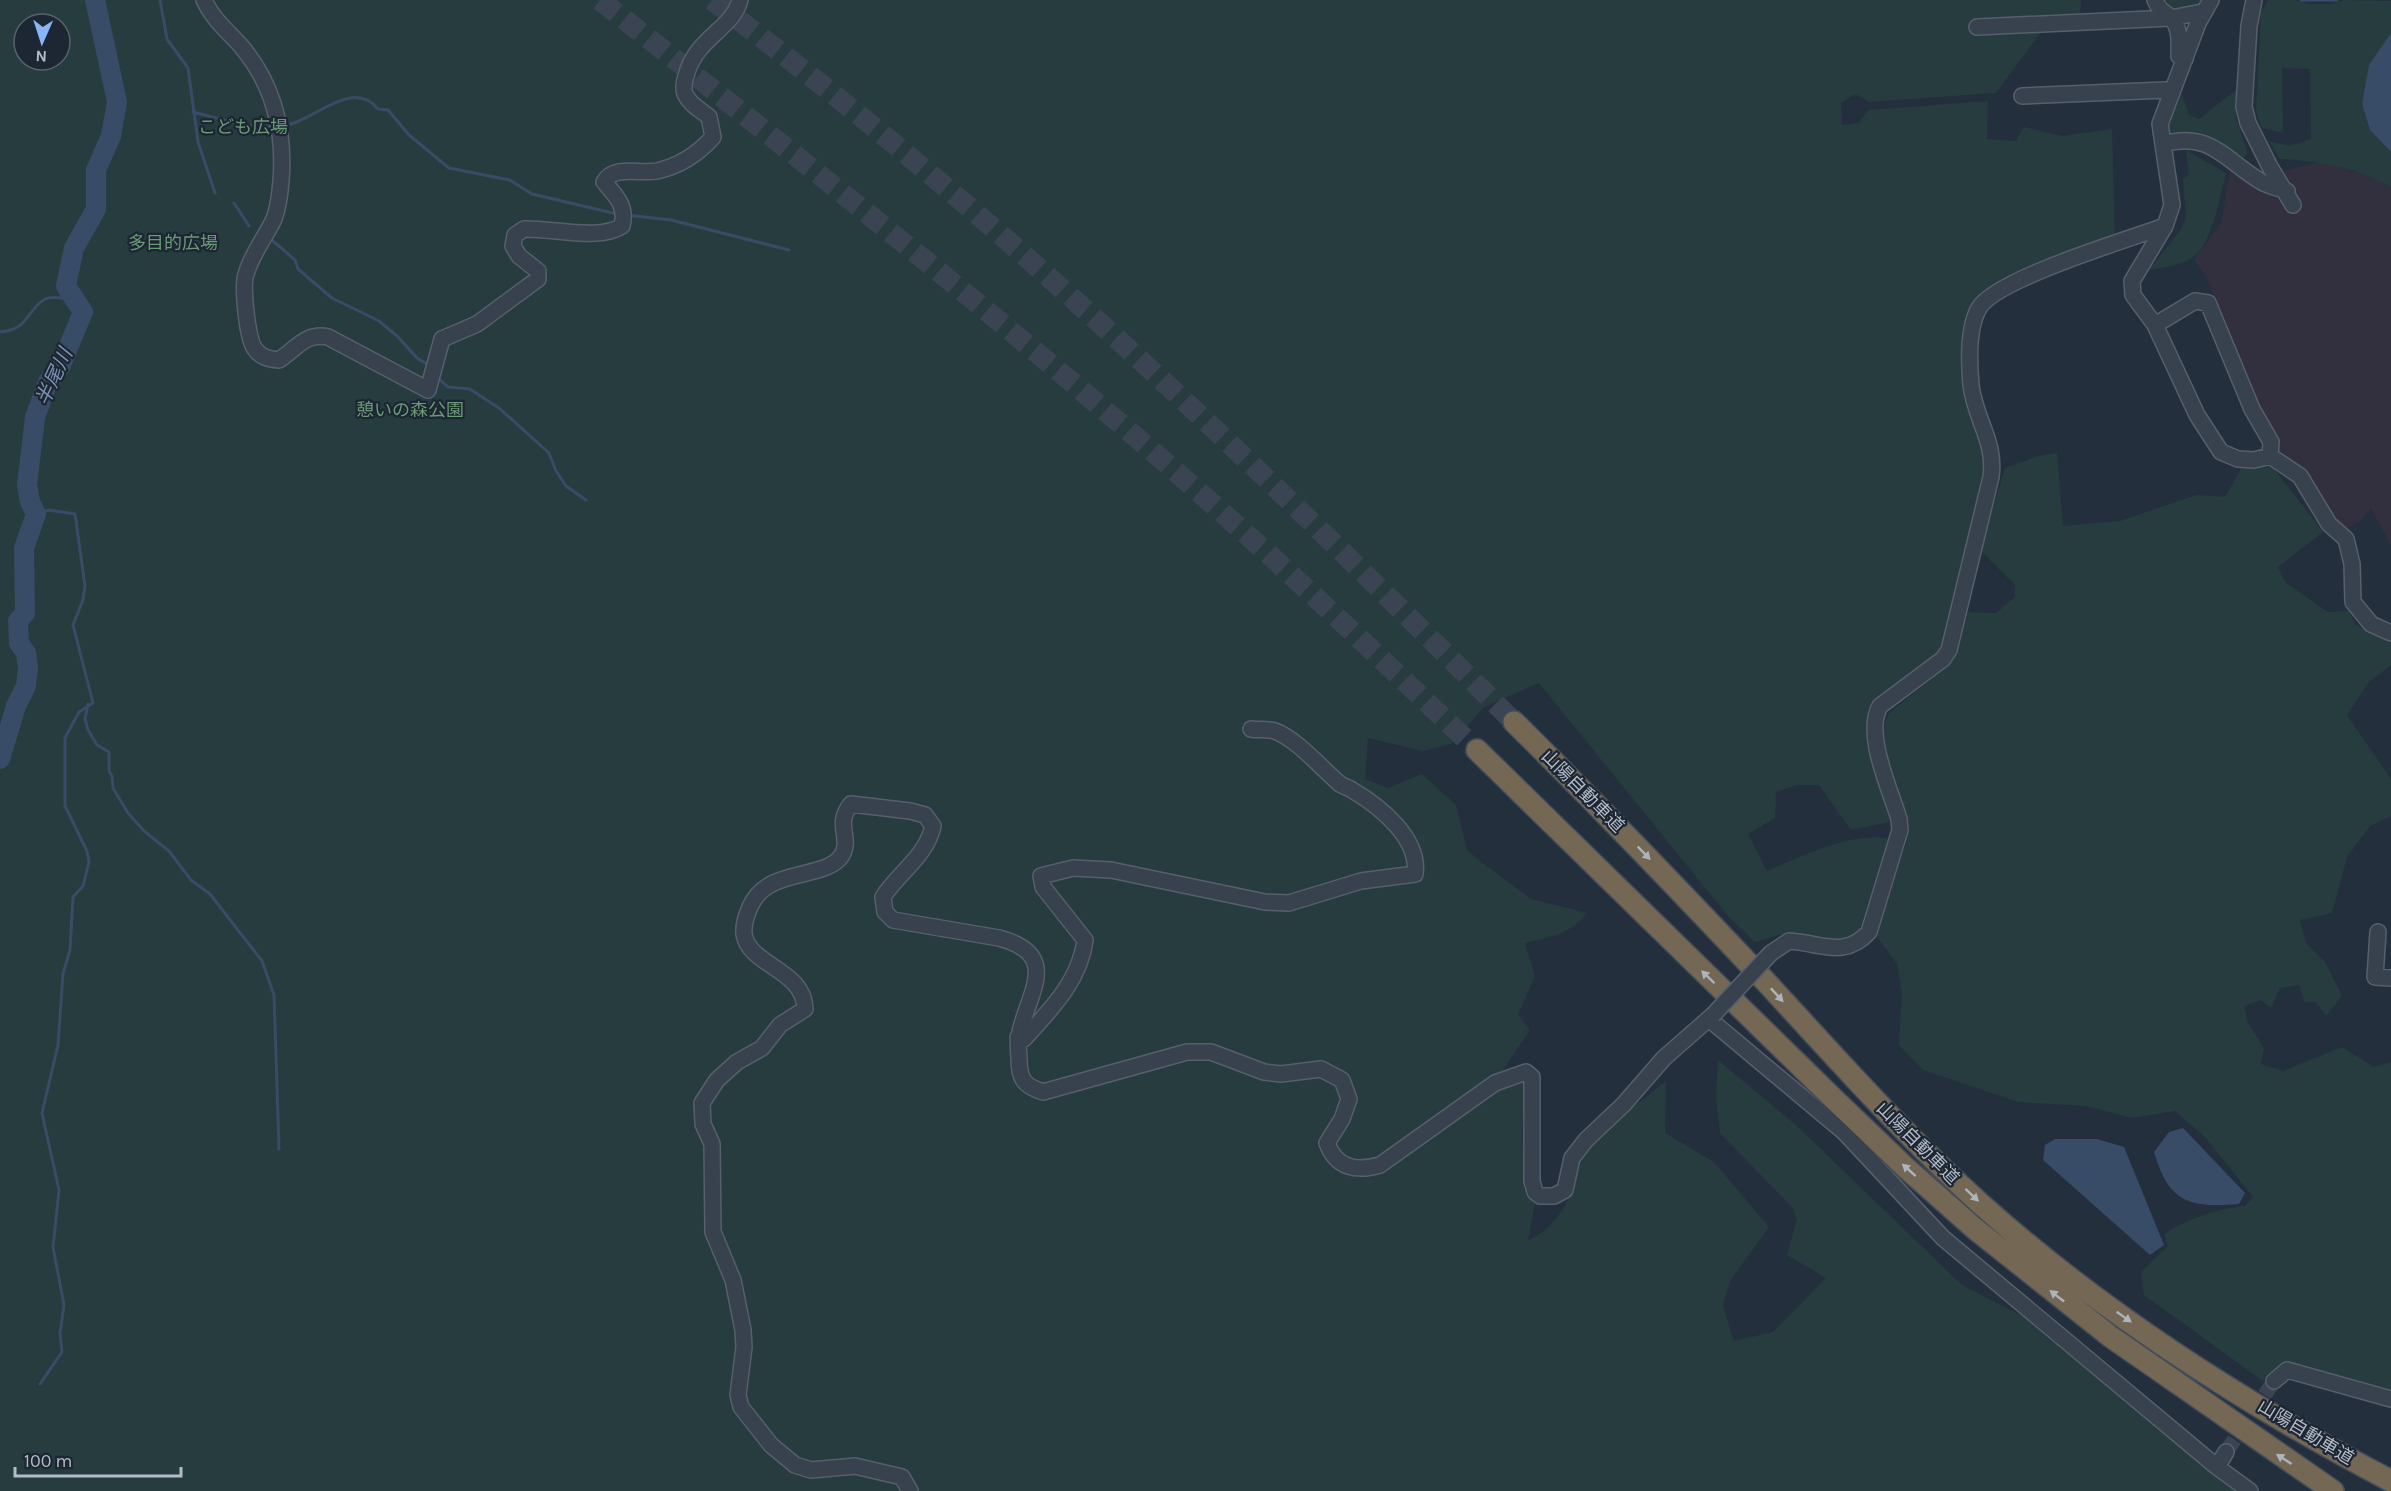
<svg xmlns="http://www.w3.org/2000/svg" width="2391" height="1491" viewBox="0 0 2391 1491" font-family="Karla,'Noto Sans JP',sans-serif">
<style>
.medical{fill:#32303f}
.green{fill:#263c3f;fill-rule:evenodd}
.water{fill:#394c67}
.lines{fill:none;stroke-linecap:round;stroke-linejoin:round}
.stream{stroke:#394c67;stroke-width:3}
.river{stroke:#394c67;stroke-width:20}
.minor-tunnel{stroke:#3a4453;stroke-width:15;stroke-dasharray:15 8;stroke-linecap:butt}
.highway-tunnel{stroke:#3a4453;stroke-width:21;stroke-dasharray:21 10;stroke-linecap:butt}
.minor-casing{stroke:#565f6c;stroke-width:18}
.highway-casing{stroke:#434c59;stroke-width:24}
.minor{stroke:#38414e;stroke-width:15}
.highway{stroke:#746855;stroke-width:21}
.minor-bridge-casing{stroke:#565f6c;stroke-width:18;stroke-linecap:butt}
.minor-bridge{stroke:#38414e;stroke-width:15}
.oneway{fill:#aeb4bd}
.labels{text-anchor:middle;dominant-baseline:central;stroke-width:4.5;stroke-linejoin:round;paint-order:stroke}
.park-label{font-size:18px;fill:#6b9a76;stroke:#1d2633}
.street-label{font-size:18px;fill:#b4bcc9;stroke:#1d2633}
.water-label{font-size:20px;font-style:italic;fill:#7c92b1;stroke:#1d2633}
</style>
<rect width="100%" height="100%" fill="#242f3e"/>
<!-- medical -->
<path class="medical" d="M2322,161L2373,178L2391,187V545L2371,508L2360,521L2343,530L2300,465L2293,466L2279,455L2206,276L2194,260L2221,223L2231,166L2258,185L2286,170Z"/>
<!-- green -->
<path class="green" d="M0,0H2081L2080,17L2044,28L1996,93L1869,102L1855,94L1841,103L1842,125L1859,123L1868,110L1988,101L1987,139L2016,141L2024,127L2062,136L2112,129L2115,240L1990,292L1972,304L1965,347L1988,462L1945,641L1936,657L1873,703L1866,731L1890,822L1851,830L1819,785H1797L1776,792L1775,818L1748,834L1767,871C1806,855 1847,833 1889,838L1864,926C1841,953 1821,936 1793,933C1782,932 1766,939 1755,942L1728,916L1539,683L1484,707L1451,744L1423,751L1368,738L1365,779L1388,788L1422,774L1456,805L1467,850L1480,861L1531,899L1587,913C1573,933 1548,938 1525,943L1535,976L1518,1015L1530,1030L1503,1070L1524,1084L1522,1134L1525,1193L1535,1203L1528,1240C1547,1233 1566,1210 1572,1190C1574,1182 1573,1174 1577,1167C1597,1131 1634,1107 1666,1081L1665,1133L1714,1162L1769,1227L1730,1281L1723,1306L1734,1341L1773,1332L1826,1278L1787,1255L1797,1219L1792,1207L1720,1133L1716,1098L1718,1060L1796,1125L1962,1285L2042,1326L2243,1491H0ZM24,24H60V60H24Z
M2166,0H2205L2197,8L2178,13L2170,9Z
M2268,0H2295L2309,4H2332L2343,0L2391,1V33L2370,65L2362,104L2370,130L2391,152V187C2356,168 2320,161 2280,159L2269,141L2290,146L2311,139L2310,69L2282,68L2283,133L2262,128L2256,111L2261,12Z
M2237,89L2236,118L2248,154L2241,160L2202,136L2170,138L2165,124L2173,106L2182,94L2189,115L2199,119Z
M2186,150L2226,173C2221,194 2213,236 2198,253C2187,264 2164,268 2149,270L2182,228L2186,216L2183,178L2189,175Z
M2057,453L2063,526L2120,521L2196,495L2225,497L2242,467L2272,466L2323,532L2278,567L2286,583L2328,612L2349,611L2356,625L2391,643V665L2368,683L2347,715L2391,779V816L2370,826L2347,857L2332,913L2300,920L2306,943L2325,962L2342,996L2326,1016L2316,1002H2305L2299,985L2280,988L2271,1008L2261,1000L2244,1006L2248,1023L2264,1048L2261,1064L2283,1071L2342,1047L2374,1067L2391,1062V1392L2284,1365L2263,1381L2144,1295L2141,1272L2168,1246L2164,1234C2190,1218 2214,1209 2245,1206L2253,1197L2206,1138L2175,1111L2132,1118L2086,1106L2018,1102L1923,1070L1899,1045L1902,993L1897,964L1877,937C1884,915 1888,892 1895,871C1900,856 1910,843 1907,827C1902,797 1872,739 1890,712L1947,667L1954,658L1968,612L1996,613L2015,597V585L1980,550L2005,468L2038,456Z"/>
<!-- water -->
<path class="water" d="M2391,33V152L2370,130L2362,104L2369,65Z
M2183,1128L2245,1193L2239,1204C2189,1208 2169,1203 2154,1152L2169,1132Z
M2055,1139H2097L2124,1147L2164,1245L2150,1255L2043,1160L2045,1145Z"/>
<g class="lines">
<!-- stream -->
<path class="stream" d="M160,0L167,39L188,68L198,142L215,193
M2301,0H2337
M193,112L243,125L274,127
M283,126C314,122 351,77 378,109L388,110L409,135L449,168L510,180L532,194L617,214
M234,203L249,226
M627,215L671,220L789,250
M273,241L295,260L298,269L332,298L379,321L397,336L417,358L430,366
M0,332C28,330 27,310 45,299C52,296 62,298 69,299L70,294
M437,377L448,387L470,389L499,408L549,453L556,471L566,486L586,500
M36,514L49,510L75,514L85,586L83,600L73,625L93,703L79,712L65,738V806L87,851L89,862L83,886L73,897L70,950L63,974L58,1045L42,1113L59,1190L53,1247L64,1305L60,1333L62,1352L40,1384
M88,704L85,719L88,730L97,745L109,752V771L112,776L113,788L128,813L144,831L169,851L191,880L210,894L262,961L274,995L279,1149"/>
<!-- river -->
<path class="river" d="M0,759L16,706L26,686L28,668L26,653L19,643L18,621L25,613L24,548L36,514L30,502L27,485L35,417L48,382L60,367L83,312L66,286L74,248L96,209V170L111,136L117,102L95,0"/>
<!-- minor-tunnel -->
<path class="minor-tunnel" d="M2226,1452L2274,1381"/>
<!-- highway-tunnel -->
<path class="highway-tunnel" d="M600,0C833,185 1067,370 1287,571C1351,630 1414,690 1477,750
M712,0C1000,216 1260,468 1514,722"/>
<defs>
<path id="minor" d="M204,0C213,20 227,30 241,46C274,85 285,131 281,181C280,193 278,210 273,221C264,239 252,254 246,274C242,285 247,340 255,349C261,358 270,359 279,360C296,349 306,332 328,337L428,390L442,339L477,324L538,279V271L519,256L513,246L515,235L524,229C553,228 599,241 622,226C627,206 616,196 604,182C613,165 640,174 657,171C679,166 698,154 713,137L709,117C701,110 690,105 685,94C683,89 684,81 686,76C696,37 732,30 740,0
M2155,0C2161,13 2163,10 2171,18C2181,28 2179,43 2179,56L2185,59
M2211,0L2198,23L2160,124L2172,205L2165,226L2132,281L2133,295L2155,325L2197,415L2221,452L2238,459L2254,460L2270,456L2300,476L2329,524L2346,539L2352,564L2353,602L2371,624L2391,633
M2254,0L2249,26L2244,107L2248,123L2270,167L2293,205
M1977,27L2171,18L2202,12
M2022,96L2166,90L2172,93
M2163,144C2210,131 2224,159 2260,181C2267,186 2278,188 2287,191
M2155,325L2195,301L2208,303L2252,409L2271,442L2270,456
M2378,932L2375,977L2391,978
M1771,953L1789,941C1822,943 1844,959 1869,932L1900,830L1899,819C1890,789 1864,734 1880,706L1943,659L1949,650L1991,477C1996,441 1975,420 1971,385C1969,363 1968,327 1979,308C1996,279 2129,239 2165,226
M1709,1019L1844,1132L1943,1238L2217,1467L2250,1491
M1018,1037L1024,1039C1050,1010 1080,981 1085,940L1043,887L1041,876L1073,868L1111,870L1265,902L1289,903L1361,881L1415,874C1420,839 1381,807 1352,790C1348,787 1344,787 1340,784C1321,768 1298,740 1275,731C1268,729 1258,730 1251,729
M2274,1381L2287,1370L2391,1399
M2217,1467L2226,1452
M910,1491L902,1477L855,1466L811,1470L795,1465L771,1445L741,1407L738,1395L744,1347L743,1330L733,1280L713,1232L712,1144L703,1124L702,1103L717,1080L737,1062L762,1048L780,1025L805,1009C804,969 749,966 744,934C743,924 746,916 750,907C767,866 826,881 842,855C852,837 834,825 851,804L910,811L925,815L933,826C926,857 899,872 883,897L885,912L893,920L999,938C1063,955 1027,994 1019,1036C1017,1043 1019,1052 1019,1059C1019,1079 1024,1086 1043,1092L1187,1052H1211L1264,1072L1281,1074L1321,1069L1342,1080L1349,1099L1342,1119L1327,1143C1336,1168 1356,1172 1380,1165L1495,1083L1526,1072L1532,1077V1181L1535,1192L1540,1196H1554L1565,1190L1572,1158L1586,1140L1624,1104L1664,1058L1713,1015"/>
<path id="highway" d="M1514,722C1600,807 1684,895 1767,983C1837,1059 1906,1137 1983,1206C2105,1315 2247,1405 2391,1481
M1477,750L1837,1102L1905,1167L1974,1228L2111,1337L2333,1491"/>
</defs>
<!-- minor casing -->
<use href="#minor" class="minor-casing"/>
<!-- highway casing -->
<use href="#highway" class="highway-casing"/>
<!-- minor -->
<use href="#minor" class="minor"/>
<!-- highway -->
<use href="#highway" class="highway"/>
<defs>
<path id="minor-bridge" d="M1713,1015L1771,953"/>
</defs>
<!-- minor-bridge casing -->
<use href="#minor-bridge" class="minor-bridge-casing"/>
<!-- minor-bridge -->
<use href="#minor-bridge" class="minor-bridge"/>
</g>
<!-- one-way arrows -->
<defs><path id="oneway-solid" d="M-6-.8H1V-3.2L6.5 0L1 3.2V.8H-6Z" transform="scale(1.5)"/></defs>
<g class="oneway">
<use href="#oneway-solid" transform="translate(1644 853) rotate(46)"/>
<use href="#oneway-solid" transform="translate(1708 977) rotate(-136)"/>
<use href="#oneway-solid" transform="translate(1777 995) rotate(47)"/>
<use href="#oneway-solid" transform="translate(1909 1170) rotate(-138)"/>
<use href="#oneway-solid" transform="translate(1972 1195) rotate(43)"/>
<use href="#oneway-solid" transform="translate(2057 1296) rotate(-142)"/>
<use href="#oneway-solid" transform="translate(2124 1317) rotate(35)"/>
<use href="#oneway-solid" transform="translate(2284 1459) rotate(-147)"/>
</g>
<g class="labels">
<!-- park labels -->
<g class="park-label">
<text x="243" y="127">こども広場</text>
<text x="173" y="243">多目的広場</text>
<text x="410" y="410">憩いの森公園</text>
</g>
<!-- street labels -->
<g class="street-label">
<text transform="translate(1583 791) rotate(45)">山陽自動車道</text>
<text transform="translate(1918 1143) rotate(45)">山陽自動車道</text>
<text transform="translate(2306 1432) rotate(31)">山陽自動車道</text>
</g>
<!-- water labels -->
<g class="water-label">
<text transform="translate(54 377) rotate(-65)">半尾川</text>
</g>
</g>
<!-- north arrow -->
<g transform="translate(42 42) rotate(183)"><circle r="28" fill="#1d2633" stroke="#59626f" stroke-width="1.5"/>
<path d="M0-4.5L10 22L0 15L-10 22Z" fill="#8ab4f8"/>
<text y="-9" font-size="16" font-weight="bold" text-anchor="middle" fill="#b4bcc9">N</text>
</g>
<!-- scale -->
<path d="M15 1467v9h166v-9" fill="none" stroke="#b4bcc9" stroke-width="3"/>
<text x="24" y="1467" font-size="18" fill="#b4bcc9" stroke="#1d2633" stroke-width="4.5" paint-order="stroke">100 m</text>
</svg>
